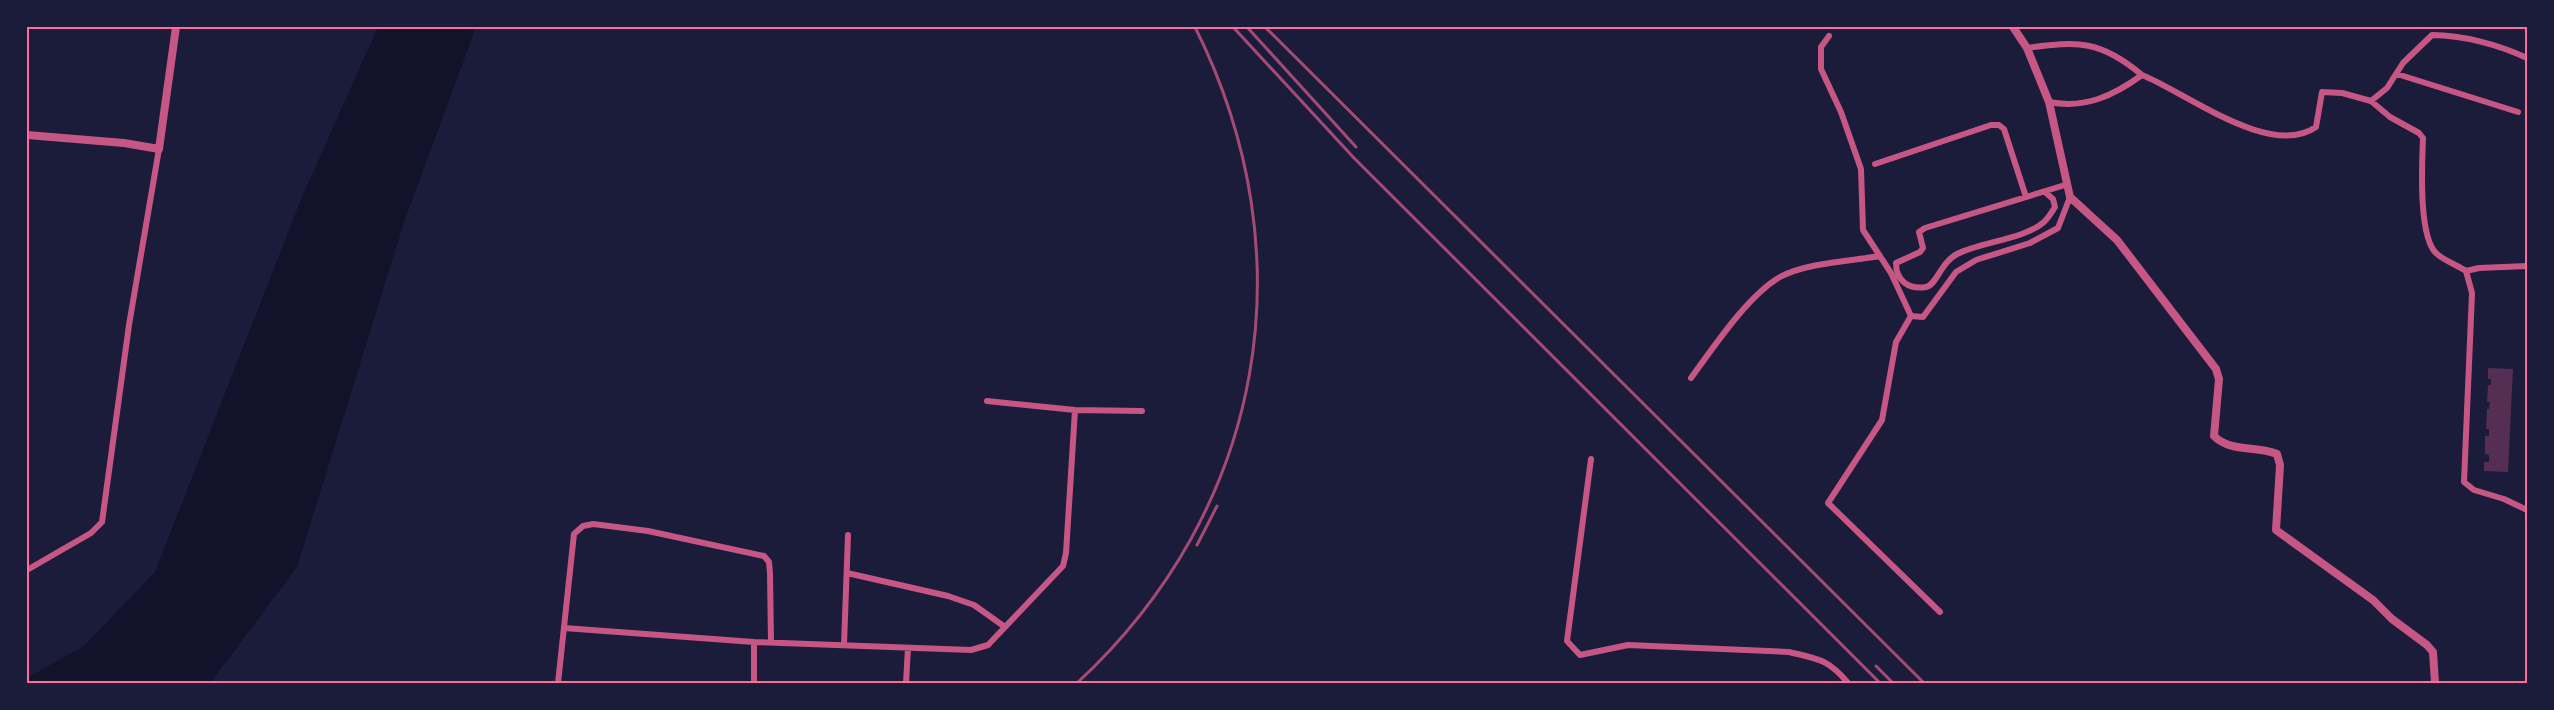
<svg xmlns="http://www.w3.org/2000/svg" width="2554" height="710" viewBox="0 0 2554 710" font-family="Barlow,sans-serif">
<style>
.water{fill:#12122b}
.building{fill:#542f53}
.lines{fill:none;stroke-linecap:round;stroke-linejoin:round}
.minor{stroke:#c65784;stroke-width:6}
.tertiary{stroke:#c65784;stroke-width:8}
.rail{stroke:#a44b75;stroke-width:3}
.neatline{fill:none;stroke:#ff6b9d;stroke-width:2}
</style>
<rect width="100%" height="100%" fill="#1b1b3a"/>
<!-- water -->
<path class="water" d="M378,27H476L404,222L297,567L210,683H27V678L84,646L155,572L302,197Z"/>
<!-- building -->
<path class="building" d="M2488,368L2513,369L2508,472L2484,471V462H2489V455L2485,454V436H2489V429H2486L2487,409H2489L2490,402H2487L2488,385H2491V379H2488Z"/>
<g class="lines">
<!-- minor -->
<path class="minor" d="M1829,36L1821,47V69L1841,112L1861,169L1863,230L1891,273L1911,316L1923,317L1956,272L1976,260L2030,243L2058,228L2070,197
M2027,48C2079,41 2100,40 2142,75
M2397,74L2518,112
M2371,101L2390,117L2419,133L2423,138C2422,164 2418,238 2437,254C2445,261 2457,265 2466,271L2472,293L2464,482L2474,490L2504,499L2527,510
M2049,102C2085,109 2113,96 2142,75C2185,92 2270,159 2316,127L2322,92L2342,93L2371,101L2387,88L2403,63L2432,35C2463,35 2499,45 2527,58
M1875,164L1991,125H1999L2004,129L2026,197
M2045,192L2053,199L2055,207C2052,212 2048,218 2044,222C2025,239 1981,242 1957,254C1940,263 1937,285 1926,287C1909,290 1896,281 1896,263L1920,252L1923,248L1919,232L1925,228L2065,185
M2466,271L2479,268L2527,266
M1911,316L1896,342L1882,420L1828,503L1940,612
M1691,378C1713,348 1748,295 1780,277C1806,263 1850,261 1880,256
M987,401L1075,410L1142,411
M1591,459L1567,641L1580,655L1628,645L1789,652C1818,659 1828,659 1848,683
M27,570L91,533L102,522L129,325L159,149
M847,573L948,596L974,605L1005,627
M564,628L754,642
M844,645L848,535
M558,683L574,534L583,526L593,524L648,531L764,556L769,562L770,573L771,642
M754,683V642L971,650L988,645L1063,566L1066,553L1075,410
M906,683L908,648"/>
<!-- tertiary -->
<path class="tertiary" d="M2013,27L2027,48L2049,102L2070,197L2117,240L2216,369L2219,379L2214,436C2231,453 2256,445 2277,454L2280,465L2276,530L2373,600L2392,619L2427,645L2433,652L2435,683
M27,135L124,143L159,149L176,27"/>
<!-- rail -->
<path class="rail" d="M1233,27L1354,158L1880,683
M1247,27L1356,147
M1265,27L1924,683
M1197,545L1217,506
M1876,666L1893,683
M1077,683C1265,509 1309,255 1195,27"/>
</g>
<!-- border -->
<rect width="2554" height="710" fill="none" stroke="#1b1b3a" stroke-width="57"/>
<rect x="28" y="28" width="2498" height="654" class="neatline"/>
</svg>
